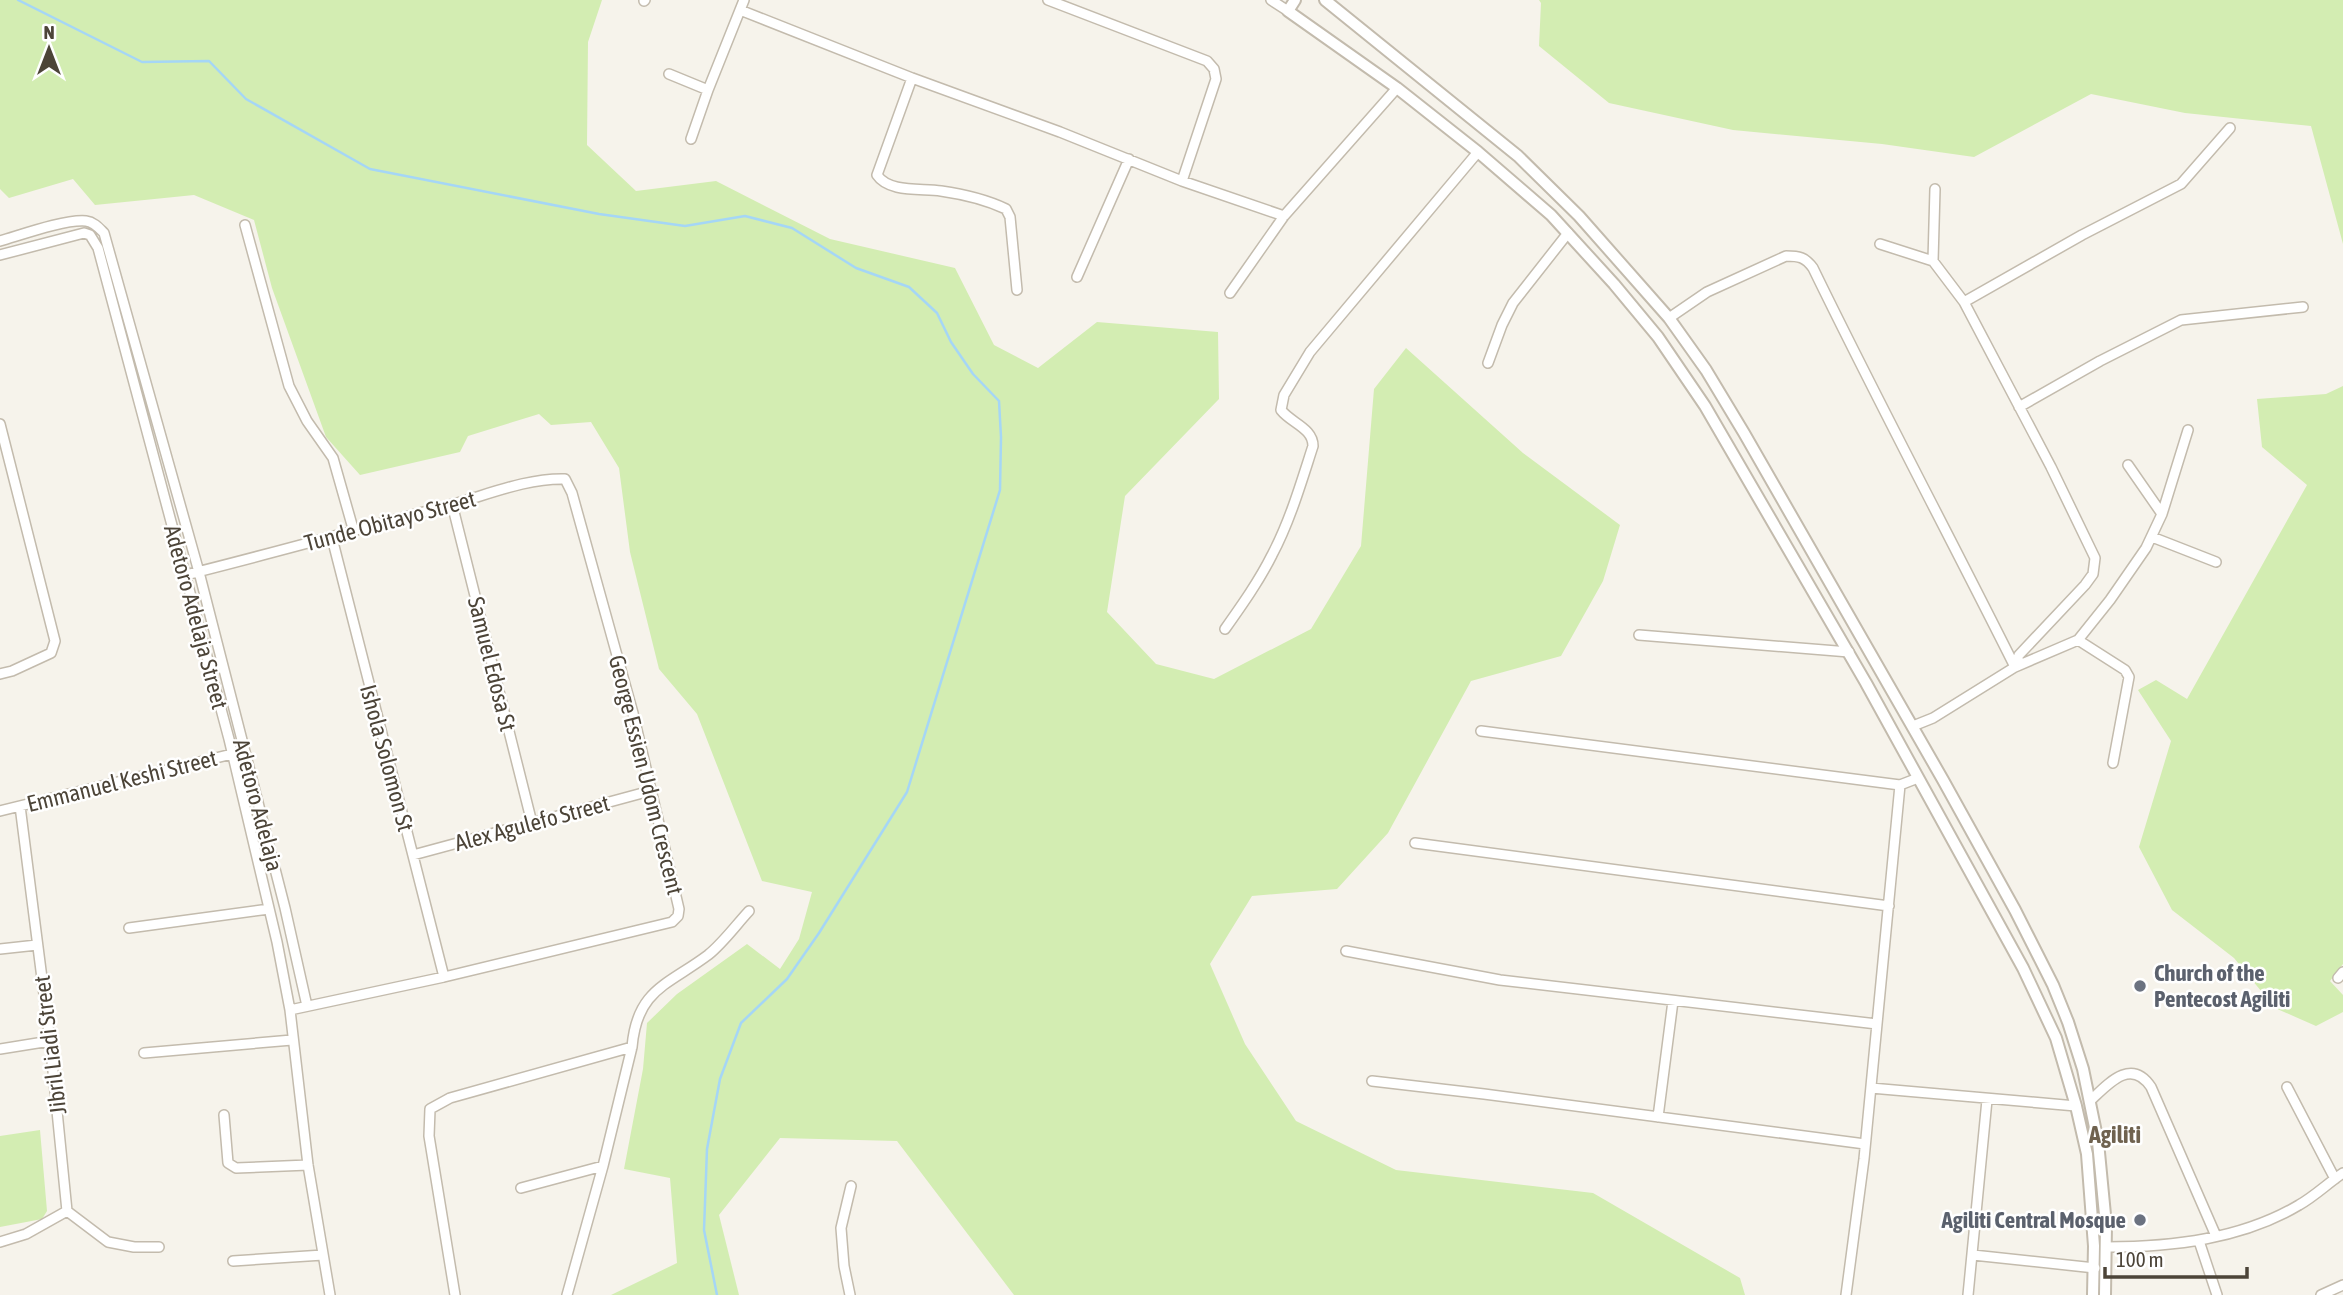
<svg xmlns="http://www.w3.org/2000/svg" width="2343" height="1295" viewBox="0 0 2343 1295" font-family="'Asap Condensed',sans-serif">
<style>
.green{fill:#d3edb2}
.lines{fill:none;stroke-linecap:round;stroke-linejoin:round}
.stream{stroke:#a5d6f6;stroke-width:2.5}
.minor-casing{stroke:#c3bbad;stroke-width:12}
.tertiary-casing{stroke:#c3bbad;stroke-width:14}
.minor{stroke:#fff;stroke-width:9}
.tertiary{stroke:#fff;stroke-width:10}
.worship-dot{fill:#6b7280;stroke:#fff;stroke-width:2.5}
.labels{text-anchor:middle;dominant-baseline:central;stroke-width:5;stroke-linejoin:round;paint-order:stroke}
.street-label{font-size:23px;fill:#4c4438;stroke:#fff}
.worship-label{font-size:23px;font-weight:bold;fill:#5b616d;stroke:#fff;text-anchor:start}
.neighbourhood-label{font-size:24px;font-weight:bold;fill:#6f624f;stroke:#fff}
</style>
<rect width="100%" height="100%" fill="#f6f3eb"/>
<!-- green -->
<path class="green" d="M0,0H602L588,42L587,145L636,191L716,181L830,239L955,268L994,345L1038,368L1097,322L1218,332L1219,399L1125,496L1107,612L1156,664L1214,679L1311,629L1361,546L1374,389L1406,348L1523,453L1620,525L1603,581L1561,656L1471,681L1388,833L1337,889L1252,896L1210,964L1245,1044L1296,1121L1396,1170L1593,1193L1740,1278L1745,1295H1014L897,1141L780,1138L719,1215L739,1295H611L677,1263L670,1178L624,1169L643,1069L647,1023L677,994L747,944L780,969L799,939L812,892L762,881L697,714L659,669L630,552L619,468L591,422L551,425L539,414L468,436L460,452L360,475L326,437L272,288L254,220L194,195L95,205L73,179L9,198L0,189Z
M1539,0H2343V244L2311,126L2185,113L2091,94L1974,157L1882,144L1733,130L1609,103L1539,46L1541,3Z
M2343,386V964L2330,981L2343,995V1012L2316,1026L2275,1008L2234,958L2172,910L2139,847L2171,741L2138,690L2156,680L2187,699L2307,485L2262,447L2257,399L2326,394Z
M40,1130L47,1211L42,1219L0,1227V1136Z"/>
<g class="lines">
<!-- stream -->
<path class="stream" d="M18,0L142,62L209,61L246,99L370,169L599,214L685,226L745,216L792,228L856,268L909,287L937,313L951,342L973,374L999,401L1001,437L1000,490L907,792L819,933L787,979L741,1023L720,1079L707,1149L704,1230L717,1295"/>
<defs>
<path id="minor" d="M1048,0L1207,61L1214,69L1216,79L1182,181
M1271,0L1288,11
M644,1L645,0
M740,10L912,78L1060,132L1182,181L1284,216
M669,74L708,90
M912,78L877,175C889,193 922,188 941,191C962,194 987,200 1006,209L1010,217L1017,290
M691,139L708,90L744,0
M245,225L289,386L307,421L333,458L354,532
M0,241C21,235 65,219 86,221C94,222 99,228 104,233L199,572L285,908L307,1006
M1880,244L1933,261L1964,302L2051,467L2095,558L2093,574L2085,585L2019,655L2015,667L1933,718L1913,726
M0,255L84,233L90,235L98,248L229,739L277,942L290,1010L308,1165L330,1295
M1933,261L1935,189
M1077,277L1129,159
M1230,293L1284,216L1397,88
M1964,302L2082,235L2181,184L2230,128
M1669,318L1707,292L1786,256C1799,256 1805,257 1813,268C1878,402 1948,533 2015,667L2078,640L2110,600L2146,548L2162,514L2128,465
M1488,363L1502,325L1513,303L1568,233
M2019,407L2100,361L2181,320L2303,307
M0,424L55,641L51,653L12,671L0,674
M452,504L532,823
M2162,514L2188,430
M2152,537L2216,562
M332,538L444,977
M185,575C274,553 362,528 450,505C487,495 526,478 565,479L572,493L633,713L679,909L678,916L672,922L444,977L290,1010
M1225,629C1242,605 1259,581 1272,555C1290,521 1301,483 1313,446C1313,428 1291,423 1281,410L1284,395L1310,352L1478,152
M1639,635L1849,652
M2078,640L2125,670L2129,677L2113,763
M1481,731L1900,785
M0,811L236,753
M1415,843L1889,906
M413,855L650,791
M129,928L269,909
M0,949L37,945
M1346,951L1500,980L1877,1024
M2338,978L2343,972
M0,1049L50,1041
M144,1053L292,1040
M1372,1081L1484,1094L1865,1144
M2287,1087L2335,1179
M1871,1088L2076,1106
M2090,1101C2108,1084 2131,1057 2151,1087L2216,1236
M224,1115L228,1163L236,1168L308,1165
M1658,1117L1673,1001
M521,1188L603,1166
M67,1211L108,1242L134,1247H159
M2199,1241L2217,1295
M0,1242L26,1234L67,1211L50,1041L20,806
M2107,1247C2172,1247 2242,1239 2299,1205C2315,1196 2328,1183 2343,1173
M1973,1255L2095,1268
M233,1261L323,1255
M455,1295L429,1136L430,1109L450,1098L632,1047C637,989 668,985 708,955C723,943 736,925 749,911
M567,1295L603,1166L632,1047
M850,1295L844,1266L841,1228L851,1186
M1846,1295L1864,1159L1900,785L1918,778
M1968,1295L1987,1100
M2321,1295L2343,1285"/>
<path id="tertiary" d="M1295,0L1288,11L1397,88L1478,152L1551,215L1614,284L1658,337L1705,406L1866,683L2023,968L2056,1038L2076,1106L2087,1154L2094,1246L2093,1295
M1325,0L1518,156L1579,216L1669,318L1706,370L1744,433L1943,780L2015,910L2053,985L2068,1022L2083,1069L2098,1142L2106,1225L2105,1295"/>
</defs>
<!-- minor casing -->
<use href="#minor" class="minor-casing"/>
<!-- tertiary casing -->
<use href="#tertiary" class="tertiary-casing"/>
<!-- minor -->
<use href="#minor" class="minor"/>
<!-- tertiary -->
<use href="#tertiary" class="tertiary"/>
</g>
<!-- markers -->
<g class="worship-dot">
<circle cx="2140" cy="986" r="7"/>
<circle cx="2140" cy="1220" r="7"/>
</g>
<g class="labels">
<!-- street labels -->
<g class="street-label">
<text transform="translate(390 521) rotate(-15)">Tunde Obitayo Street</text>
<text transform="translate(196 617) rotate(75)">Adetoro Adelaja Street</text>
<text transform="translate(492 664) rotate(76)">Samuel Edosa St</text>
<text transform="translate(387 758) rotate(75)">Ishola Solomon St</text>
<text transform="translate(646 775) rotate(76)">George Essien Udom Crescent</text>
<text transform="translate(122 781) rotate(-14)">Emmanuel Keshi Street</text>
<text transform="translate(258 805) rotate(75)">Adetoro Adelaja</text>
<text transform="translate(532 823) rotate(-15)">Alex Agulefo Street</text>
<text transform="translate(50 1045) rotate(-97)">Jibril Liadi Street</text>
</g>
<!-- worship labels -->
<g class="worship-label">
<text x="2154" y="973">Church of the<tspan x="2154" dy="26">Pentecost Agiliti</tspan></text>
<text x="2126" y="1220" text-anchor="end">Agiliti Central Mosque</text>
</g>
<!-- neighbourhood labels -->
<g class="neighbourhood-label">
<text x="2115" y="1134">Agiliti</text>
</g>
</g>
<!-- north arrow -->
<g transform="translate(49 49)" stroke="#ffffff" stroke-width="5" paint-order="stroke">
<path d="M0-5L12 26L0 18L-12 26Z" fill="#4c4438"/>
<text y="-10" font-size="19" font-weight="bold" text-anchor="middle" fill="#4c4438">N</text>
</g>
<!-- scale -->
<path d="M2105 1267v10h142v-10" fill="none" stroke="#4c4438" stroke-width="3.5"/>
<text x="2116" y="1267" font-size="21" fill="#4c4438" stroke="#ffffff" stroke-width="5" paint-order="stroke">100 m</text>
</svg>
